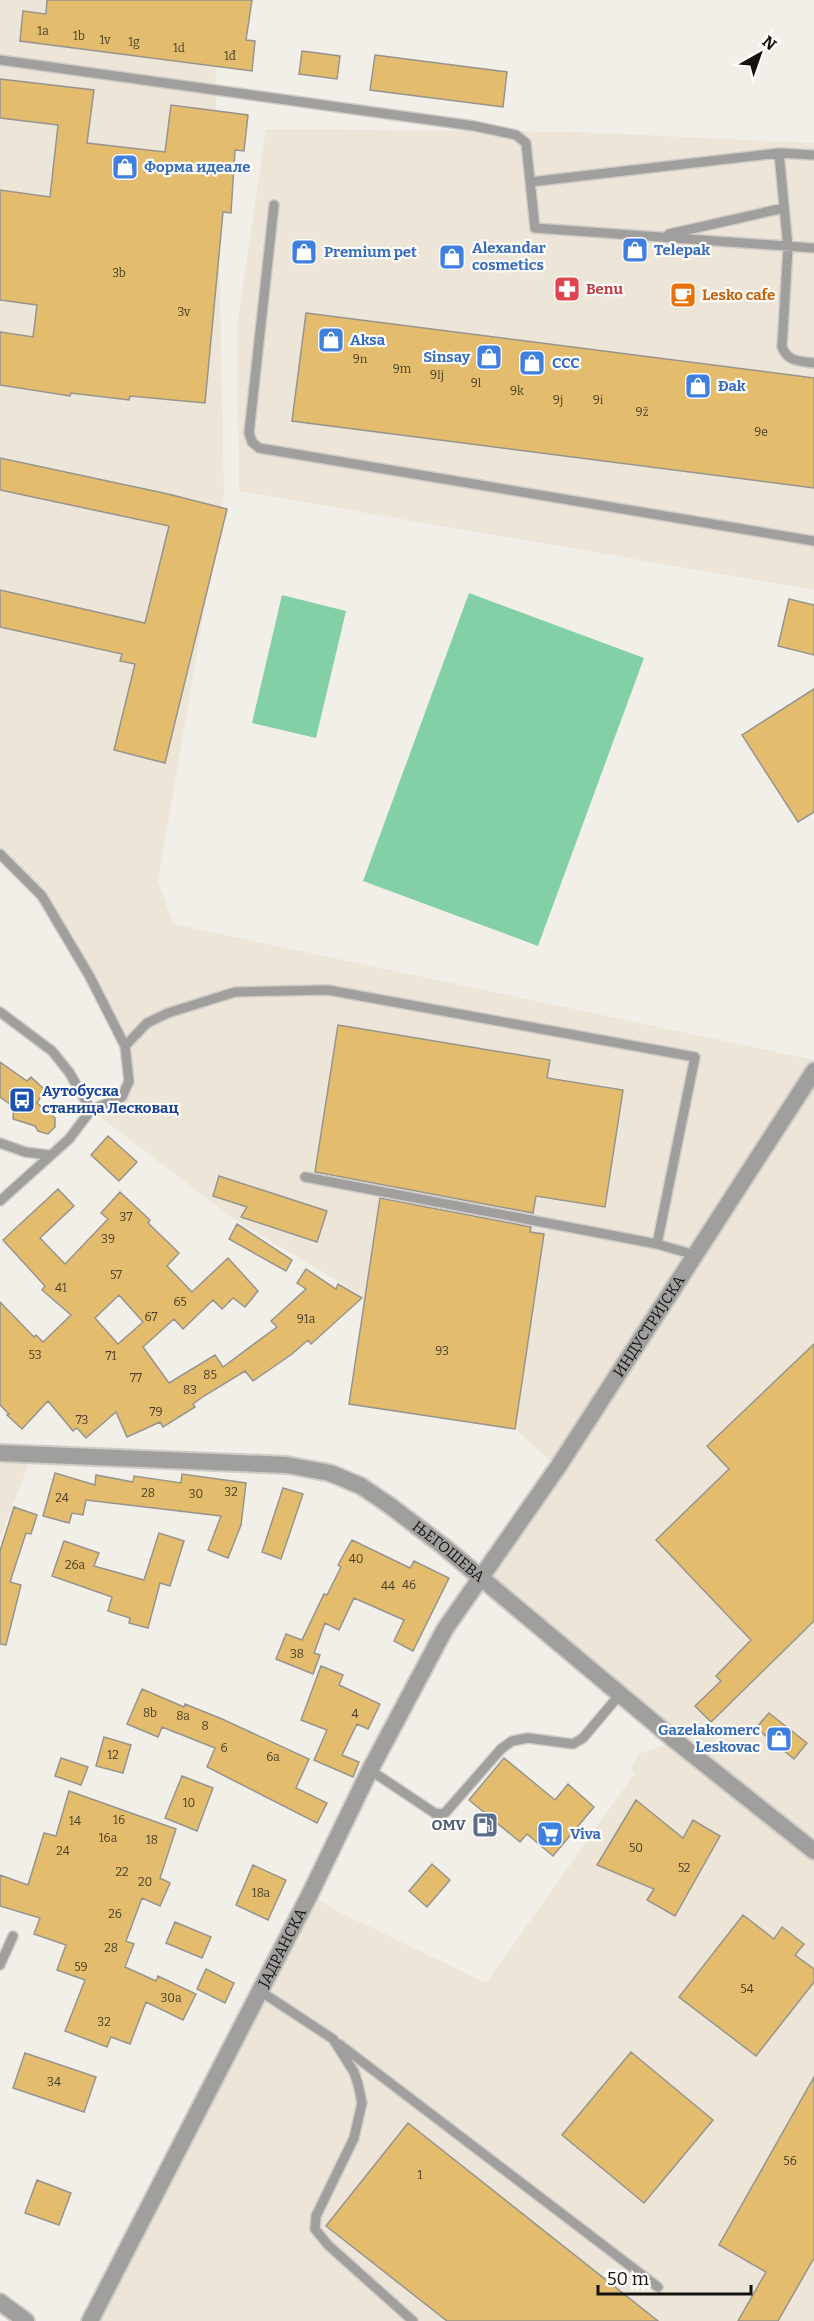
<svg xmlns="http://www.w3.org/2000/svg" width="814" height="2321" viewBox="0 0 814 2321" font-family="Bitter,serif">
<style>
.built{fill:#ece5d8}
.green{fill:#84d0a6}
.building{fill:#e3bd6d;stroke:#97948e;stroke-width:1.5;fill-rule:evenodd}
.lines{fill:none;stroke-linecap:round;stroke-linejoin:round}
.service-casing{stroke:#ceccc6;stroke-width:12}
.minor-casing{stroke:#ceccc6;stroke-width:20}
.tertiary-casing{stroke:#ceccc6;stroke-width:20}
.service{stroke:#a19e9e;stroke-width:9}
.minor{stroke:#a19e9e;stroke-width:16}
.tertiary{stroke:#a19e9e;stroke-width:16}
.labels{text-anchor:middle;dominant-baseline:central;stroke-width:4.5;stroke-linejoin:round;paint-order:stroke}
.number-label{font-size:12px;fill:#483e28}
.shop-label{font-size:15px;font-weight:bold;fill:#366cbe;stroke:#fffdf9;text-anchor:start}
.health-label{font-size:15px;font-weight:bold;fill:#be3a42;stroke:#fffdf9;text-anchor:start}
.food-label{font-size:15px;font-weight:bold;fill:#c56008;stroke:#fffdf9;text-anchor:start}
.transit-label{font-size:15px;font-weight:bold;fill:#164399;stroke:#fffdf9;text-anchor:start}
.street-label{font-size:15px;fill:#141311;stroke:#fffdf9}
.service-label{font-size:15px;font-weight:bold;fill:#4e5e75;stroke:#fffdf9;text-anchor:end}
</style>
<rect width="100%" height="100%" fill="#f2efe9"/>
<!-- built -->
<path class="built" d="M0,0H214L224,495L158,881L173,924L814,1060V2321H90L310,1894L337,1911L486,1983L635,1773L630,1769L640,1753L676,1742L480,1577L557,1467L515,1429L349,1404L364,1297L234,1219L91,1110L122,1097L129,1081L125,1046L42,896L0,854Z
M266,129L578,132L814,143V590L239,491L237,326Z
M0,1453L32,1456L0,1537Z"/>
<!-- green -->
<path class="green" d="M469,593L644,658L538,946L363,881Z
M282,595L346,611L316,738L252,723Z"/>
<!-- building -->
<path class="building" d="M47,0H252L246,40L255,41L252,71L20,41L23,11L46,14Z
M302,51L340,56L337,79L299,74Z
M375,55L507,72L503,107L370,90Z
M0,79L94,90L87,143L165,152L171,105L248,115L244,151L235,150L231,213L223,212L205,403L130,396L129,400L71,393L70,396L0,385V332L33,337L37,305L0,300V190L50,197L58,125L0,118Z
M306,313L814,378V488L292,421Z
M0,458L168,494L227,509L165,763L114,750L135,664L120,661L122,654L0,627V590L145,623L169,526L0,490Z
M789,599L814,605V655L778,646Z
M814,689V812L798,822L742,735Z
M338,1025L550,1060L547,1078L623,1090L605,1207L536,1196L533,1213L315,1172Z
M0,1062L27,1081L31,1077L45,1090L37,1103L55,1118V1127L48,1134L38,1131L35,1126L13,1119L14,1107L0,1097Z
M108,1136L137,1162L119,1181L91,1155Z
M219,1176L327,1211L317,1242L241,1217L247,1207L213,1196Z
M58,1189L74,1206L40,1238L65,1264L108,1219L101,1213L120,1192L150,1220L148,1223L179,1253L167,1266L192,1292L228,1258L258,1291L245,1307L233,1298L222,1309L213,1300L183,1329L174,1319L143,1347L169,1383L215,1355L223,1367L277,1327L271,1321L306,1289L297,1283L306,1269L336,1289L338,1284L362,1298L311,1344L308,1340L292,1354L253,1381L245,1371L204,1396L193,1404L195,1407L163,1427L160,1422L127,1437L116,1412L86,1438L77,1428L73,1431L48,1401L22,1429L7,1415L9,1414L0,1405V1302L34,1337L36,1335L43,1342L71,1315L42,1290L45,1286L3,1240ZM119,1295L143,1322L118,1344L95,1318Z
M380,1198L531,1227L530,1232L544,1234L515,1429L349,1404Z
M237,1224L292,1260L286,1271L229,1239Z
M814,1344V1621L711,1722L695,1706L721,1681L716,1676L751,1640L656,1540L729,1469L707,1446Z
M55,1473L95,1485L96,1475L133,1482L134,1476L181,1483L182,1474L246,1483L241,1525L228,1558L208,1550L221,1516L86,1500L83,1515L72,1513L69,1523L43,1516Z
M283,1488L303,1494L281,1559L262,1552Z
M14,1507L37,1515L31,1534L26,1533L10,1582L21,1585L6,1645L0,1644V1551Z
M159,1533L184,1541L170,1586L160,1583L148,1628L129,1623L130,1618L108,1611L112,1597L52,1576L64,1541L99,1553L94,1566L144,1580Z
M352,1540L410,1568L414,1561L449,1578L413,1651L394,1641L404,1620L354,1598L339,1630L325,1623L314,1653L320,1655L313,1674L276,1659L286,1634L302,1640L324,1594L327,1595L341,1567L338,1565Z
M321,1666L343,1675L339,1685L380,1704L368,1729L357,1724L342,1755L359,1762L353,1777L314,1760L327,1730L301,1720Z
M142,1689L184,1707L185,1704L222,1719L309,1759L296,1788L327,1803L317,1823L207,1767L215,1748L162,1727L158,1737L127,1724Z
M769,1713L807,1743L794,1759L756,1728Z
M104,1737L131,1745L123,1773L96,1766Z
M61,1758L88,1767L81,1785L55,1776Z
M504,1758L555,1800L568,1784L594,1807L553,1856L527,1834L520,1842L469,1800Z
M182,1776L213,1788L197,1831L165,1818Z
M69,1791L176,1829L160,1878L170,1883L160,1906L142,1898L126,1941L134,1944L125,1967L156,1981L158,1976L196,1994L183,2020L146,2002L130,2044L111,2037L107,2047L65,2031L85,1980L57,1970L66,1945L34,1934L40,1918L0,1906V1875L28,1885L44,1833L56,1836Z
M636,1800L683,1838L693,1820L720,1836L675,1916L647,1900L654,1889L597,1865Z
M432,1864L450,1880L427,1907L409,1891Z
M253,1865L286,1880L268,1920L236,1905Z
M743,1915L774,1939L782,1927L804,1944L795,1955L814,1969V1982L756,2056L679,1997Z
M175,1922L211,1937L202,1958L166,1943Z
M206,1969L234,1983L225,2003L197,1989Z
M631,2052L713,2120L644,2203L562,2135Z
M25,2053L96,2077L84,2112L13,2088Z
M814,2077V2258L778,2321H738L766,2272L719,2245Z
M408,2123L658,2321H447L326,2226Z
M37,2180L71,2193L59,2225L25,2213Z"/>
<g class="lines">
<defs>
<path id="service" d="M0,60L474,126L516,135L526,143L535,228L814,248
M779,153L788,248L782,347C788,362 799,361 814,363
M530,182L779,153L814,155
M274,205L249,433L252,442L259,448L814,541
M669,234L784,208
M0,854L42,896L90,977L125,1046L129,1081L122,1097L91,1110L69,1139L0,1201
M0,1012L52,1051L69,1072L91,1110
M125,1046L147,1023L168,1013L235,992L328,990L695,1057L657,1244L305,1177
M0,1143L25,1152L49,1155
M657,1244L695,1255
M370,1770L436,1814L445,1813L501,1749L512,1741L528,1738L573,1744L583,1738L621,1693
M0,1965L13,1936
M260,1991L333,2039L354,2072L358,2084L362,2103L354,2138L316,2216L315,2229L328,2245L413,2321
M339,2044L658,2287"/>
<g id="minor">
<path d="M0,2302L26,2321"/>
<path id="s1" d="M90,2321L310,1894L370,1770L445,1629L558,1467L814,1071"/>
</g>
<g id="tertiary">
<path id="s2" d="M0,1453L287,1465L330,1473L361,1486L389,1505L443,1546L677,1742L814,1851"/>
</g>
</defs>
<!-- service casing -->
<use href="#service" class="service-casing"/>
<!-- minor casing -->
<use href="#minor" class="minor-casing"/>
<!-- tertiary casing -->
<use href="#tertiary" class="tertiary-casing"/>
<!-- service -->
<use href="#service" class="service"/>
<!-- minor -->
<use href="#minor" class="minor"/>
<!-- tertiary -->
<use href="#tertiary" class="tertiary"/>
</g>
<!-- icons -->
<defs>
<symbol id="shop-square" viewBox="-11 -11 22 22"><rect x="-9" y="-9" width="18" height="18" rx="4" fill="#3f7fe0" stroke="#fffdf9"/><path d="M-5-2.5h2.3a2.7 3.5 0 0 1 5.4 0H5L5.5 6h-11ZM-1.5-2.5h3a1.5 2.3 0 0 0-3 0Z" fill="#fff"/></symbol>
<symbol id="pharmacy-square" viewBox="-11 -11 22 22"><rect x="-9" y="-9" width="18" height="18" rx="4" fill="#e0444e" stroke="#fffdf9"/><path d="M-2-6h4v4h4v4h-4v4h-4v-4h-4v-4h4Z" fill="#fff"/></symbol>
<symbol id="cafe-square" viewBox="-11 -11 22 22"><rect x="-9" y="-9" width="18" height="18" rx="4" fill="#e8710a" stroke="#fffdf9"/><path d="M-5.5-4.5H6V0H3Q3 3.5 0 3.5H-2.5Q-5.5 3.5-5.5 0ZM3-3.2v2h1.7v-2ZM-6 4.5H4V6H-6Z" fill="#fff"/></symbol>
<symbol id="bus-square" viewBox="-11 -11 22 22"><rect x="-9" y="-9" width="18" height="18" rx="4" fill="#1a4fb4" stroke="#fffdf9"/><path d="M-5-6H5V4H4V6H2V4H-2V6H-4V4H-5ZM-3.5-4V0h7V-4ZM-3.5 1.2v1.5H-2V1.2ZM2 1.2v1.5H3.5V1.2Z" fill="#fff"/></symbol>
<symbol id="fuel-square" viewBox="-11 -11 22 22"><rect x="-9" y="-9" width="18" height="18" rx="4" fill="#5c6f8a" stroke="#fffdf9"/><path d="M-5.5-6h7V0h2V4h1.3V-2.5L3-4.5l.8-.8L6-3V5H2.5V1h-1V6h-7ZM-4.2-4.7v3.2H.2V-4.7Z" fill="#fff"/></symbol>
<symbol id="supermarket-square" viewBox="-11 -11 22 22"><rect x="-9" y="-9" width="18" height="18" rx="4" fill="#3f7fe0" stroke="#fffdf9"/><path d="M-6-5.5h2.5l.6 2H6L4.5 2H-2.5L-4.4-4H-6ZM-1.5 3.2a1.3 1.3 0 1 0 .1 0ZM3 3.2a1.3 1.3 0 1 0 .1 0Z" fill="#fff"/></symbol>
</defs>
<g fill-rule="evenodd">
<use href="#shop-square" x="110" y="152" width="30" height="30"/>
<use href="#shop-square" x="620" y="235" width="30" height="30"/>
<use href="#shop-square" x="289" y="237" width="30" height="30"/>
<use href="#shop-square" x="437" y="242" width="30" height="30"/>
<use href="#pharmacy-square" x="552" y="274" width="30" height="30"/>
<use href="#cafe-square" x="668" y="280" width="30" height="30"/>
<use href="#shop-square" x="316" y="325" width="30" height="30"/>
<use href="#shop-square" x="474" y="342" width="30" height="30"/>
<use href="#shop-square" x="517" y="348" width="30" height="30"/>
<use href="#shop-square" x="683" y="371" width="30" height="30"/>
<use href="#bus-square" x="7" y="1085" width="30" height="30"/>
<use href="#shop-square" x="764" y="1724" width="30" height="30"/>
<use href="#fuel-square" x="470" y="1810" width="30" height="30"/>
<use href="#supermarket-square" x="535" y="1819" width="30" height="30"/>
</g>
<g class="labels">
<!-- number labels -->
<g class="number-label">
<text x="43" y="31">1a</text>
<text x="79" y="36">1b</text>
<text x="105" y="40">1v</text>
<text x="134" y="42">1g</text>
<text x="179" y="48">1d</text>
<text x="230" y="56">1đ</text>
<text x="119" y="273">3b</text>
<text x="184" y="312">3v</text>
<text x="360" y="359">9n</text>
<text x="402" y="369">9m</text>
<text x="437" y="375">9lj</text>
<text x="476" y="383">9l</text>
<text x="517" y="391">9k</text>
<text x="558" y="400">9j</text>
<text x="598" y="400">9i</text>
<text x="642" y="412">9ž</text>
<text x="761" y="432">9e</text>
<text x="126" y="1217">37</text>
<text x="108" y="1239">39</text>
<text x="116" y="1275">57</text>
<text x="61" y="1288">41</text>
<text x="180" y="1302">65</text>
<text x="151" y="1317">67</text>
<text x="306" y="1319">91a</text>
<text x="442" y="1351">93</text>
<text x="35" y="1355">53</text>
<text x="111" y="1356">71</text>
<text x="210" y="1375">85</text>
<text x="136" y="1378">77</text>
<text x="190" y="1390">83</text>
<text x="156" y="1412">79</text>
<text x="82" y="1420">73</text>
<text x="231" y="1492">32</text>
<text x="148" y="1493">28</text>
<text x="196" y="1494">30</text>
<text x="62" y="1498">24</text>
<text x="356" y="1559">40</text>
<text x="75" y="1565">26a</text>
<text x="409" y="1585">46</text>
<text x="388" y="1586">44</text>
<text x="297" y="1654">38</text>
<text x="150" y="1713">8b</text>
<text x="355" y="1714">4</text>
<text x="183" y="1716">8a</text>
<text x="205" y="1726">8</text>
<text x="224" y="1748">6</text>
<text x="113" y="1755">12</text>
<text x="273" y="1757">6a</text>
<text x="189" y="1803">10</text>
<text x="119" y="1820">16</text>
<text x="75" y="1821">14</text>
<text x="108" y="1838">16a</text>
<text x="152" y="1840">18</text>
<text x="636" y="1848">50</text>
<text x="63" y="1851">24</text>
<text x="684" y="1868">52</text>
<text x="122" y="1872">22</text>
<text x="145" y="1882">20</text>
<text x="261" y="1893">18a</text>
<text x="115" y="1914">26</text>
<text x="111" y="1948">28</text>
<text x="81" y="1967">59</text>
<text x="747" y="1989">54</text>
<text x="171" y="1998">30a</text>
<text x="104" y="2022">32</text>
<text x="54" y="2082">34</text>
<text x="790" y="2161">56</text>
<text x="420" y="2175">1</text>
</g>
<!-- shop labels -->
<g class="shop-label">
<text x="144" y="167">Форма идеале</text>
<text x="472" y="248">Alexandar<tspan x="472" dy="17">cosmetics</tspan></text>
<text x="654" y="250">Telepak</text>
<text x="324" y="252">Premium pet</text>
<text x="350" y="340">Aksa</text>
<text x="470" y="357" text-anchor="end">Sinsay</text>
<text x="552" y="363">CCC</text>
<text x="718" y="386">Đak</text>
<text x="760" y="1730" text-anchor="end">Gazelakomerc<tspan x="760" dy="17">Leskovac</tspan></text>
<text x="570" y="1834">Viva</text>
</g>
<!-- health labels -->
<g class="health-label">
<text x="586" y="289">Benu</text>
</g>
<!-- food labels -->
<g class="food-label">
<text x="702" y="295">Lesko cafe</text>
</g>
<!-- transit labels -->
<g class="transit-label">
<text x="42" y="1091">Аутобуска<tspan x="42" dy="17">станица Лесковац</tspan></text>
</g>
<!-- street labels -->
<g class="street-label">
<text stroke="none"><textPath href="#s1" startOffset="1143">ИНДУСТРИЈСКА</textPath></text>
<text stroke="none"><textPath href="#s2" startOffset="474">ЊЕГОШЕВА</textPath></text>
<text stroke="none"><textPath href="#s1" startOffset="420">ЈАДРАНСКА</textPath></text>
</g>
<!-- service labels -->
<g class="service-label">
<text x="466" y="1825">OMV</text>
</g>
</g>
<!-- north arrow -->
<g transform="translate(760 54) rotate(40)" stroke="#fffdf9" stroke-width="4.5" paint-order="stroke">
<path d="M0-4.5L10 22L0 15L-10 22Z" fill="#141311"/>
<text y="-9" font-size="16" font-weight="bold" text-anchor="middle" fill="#141311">N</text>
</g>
<!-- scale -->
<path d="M598 2285v9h153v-9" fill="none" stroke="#141311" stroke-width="3"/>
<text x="607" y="2285" font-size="18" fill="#141311" stroke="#fffdf9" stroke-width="4.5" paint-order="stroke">50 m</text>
</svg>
